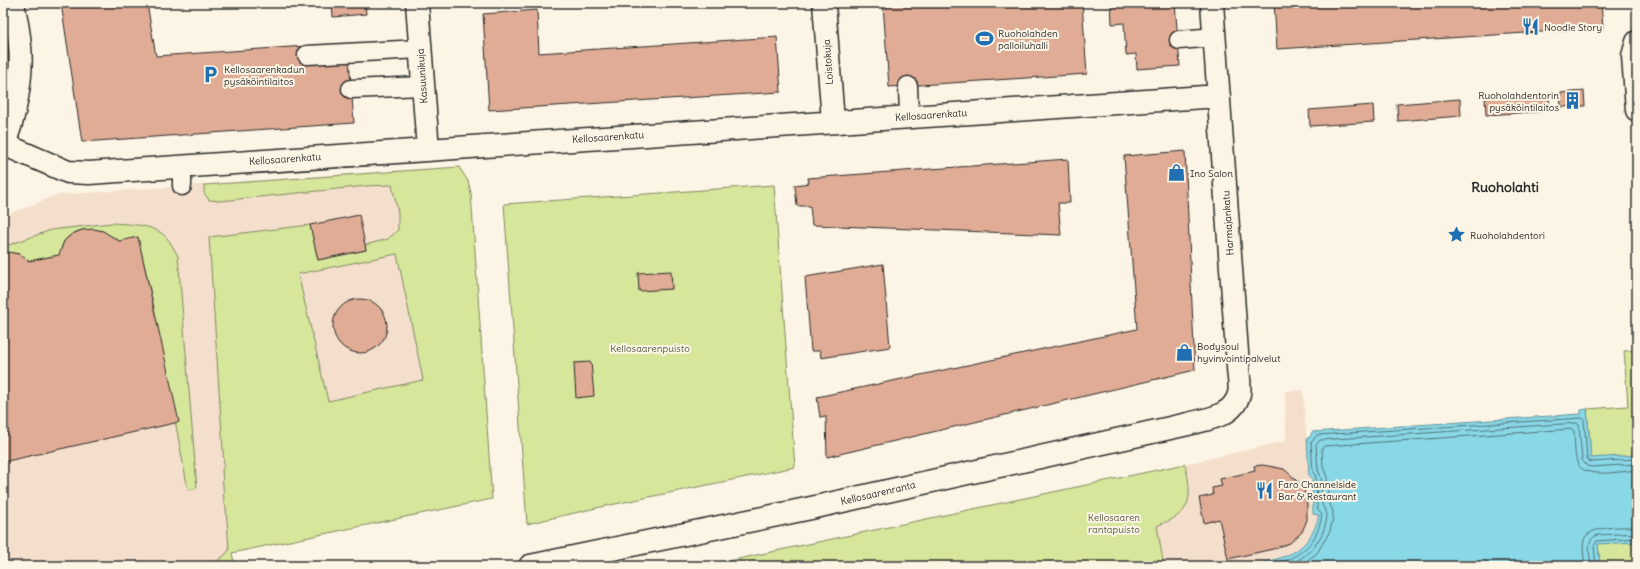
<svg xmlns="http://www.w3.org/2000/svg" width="1640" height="569" viewBox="0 0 1640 569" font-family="Delius,sans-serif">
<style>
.built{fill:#f4dfcd}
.green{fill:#d6e69a;stroke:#808862;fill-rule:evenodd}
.water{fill:#89d8e7;stroke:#63939c}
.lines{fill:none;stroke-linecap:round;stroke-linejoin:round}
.shore{stroke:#517076;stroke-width:1}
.building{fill:#e0ac95;stroke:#2b2b2b}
.service-casing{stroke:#2b2b2b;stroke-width:21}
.pedestrian-casing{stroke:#2b2b2b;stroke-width:25}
.minor-casing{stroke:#2b2b2b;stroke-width:25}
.secondary-casing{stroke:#2b2b2b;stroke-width:25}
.service{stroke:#fcf5e5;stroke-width:18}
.pedestrian{stroke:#fcf5e5;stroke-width:22}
.minor{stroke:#fcf5e5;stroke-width:22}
.secondary{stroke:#fcf5e5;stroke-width:22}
.labels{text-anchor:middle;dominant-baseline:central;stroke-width:4;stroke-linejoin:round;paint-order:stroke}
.poi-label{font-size:10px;fill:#2b2b2b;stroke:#fcf5e5;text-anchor:start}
.street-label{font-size:10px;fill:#2b2b2b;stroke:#fcf5e5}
.park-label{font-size:10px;fill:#565a47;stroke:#fcf5e5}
.district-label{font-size:14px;font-weight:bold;fill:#2b2b2b;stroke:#fcf5e5}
</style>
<rect width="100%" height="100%" fill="#fcf5e5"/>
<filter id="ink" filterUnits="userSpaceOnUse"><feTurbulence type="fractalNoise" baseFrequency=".025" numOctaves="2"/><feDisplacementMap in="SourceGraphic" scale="8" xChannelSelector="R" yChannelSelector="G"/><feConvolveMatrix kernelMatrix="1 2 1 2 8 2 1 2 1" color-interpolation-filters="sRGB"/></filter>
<g filter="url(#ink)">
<!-- built -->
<path class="built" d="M430,168L492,499L232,553L235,566H3V216L57,195Z
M1303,390L1309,477H1312L1313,514H1319L1316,525L1305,544L1288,556L1247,566H1165L1157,526L1182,512L1189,487L1185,464L1286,441L1285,391Z"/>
<!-- green -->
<path class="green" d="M459,167L468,181L471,193L492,499L232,553L235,566H210L225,555L229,550L226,507L224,502L222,470L224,466L209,237L310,225L318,260L366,250L365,245L388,239L398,230V213L392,185L367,186L220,201L209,200L204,193V185ZM397,254L423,380L328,401L298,274Z
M774,185L795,467L596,508L527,524L504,204Z
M111,223C127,224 154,224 166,237C171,242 174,250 178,256L197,488L188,490L154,307L138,238L119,241C103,229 80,223 65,240C62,244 61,250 59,255L29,261L19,254L3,251V247L51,230Z
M1637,350V566H1600L1587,409L1628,406L1624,351Z
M1185,464C1188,478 1194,500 1182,512C1175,519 1165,522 1157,526L1164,566H705Z"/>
<!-- water -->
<path class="water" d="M1587,409L1591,458L1637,455V542L1598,544L1600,566H1247C1283,558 1309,555 1319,515L1313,514L1312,477H1309L1307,438L1310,437L1312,432L1581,414V410Z"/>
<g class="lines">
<!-- shore -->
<path class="shore" d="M1266,566C1296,560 1317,547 1322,515L1317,509L1316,477L1313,472L1311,443L1317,435L1582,418L1584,419L1587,458L1589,461L1592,462L1637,459
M1286,566C1308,558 1326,538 1327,514L1322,505L1321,477L1318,470L1316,445L1320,440L1577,423L1579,425L1582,460L1587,466L1592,467L1637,464
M1300,566L1317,553L1330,531L1333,518V511L1328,502L1327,477L1323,467L1322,448L1324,446L1572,429L1574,431C1575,441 1574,453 1577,462C1582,480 1622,471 1637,470
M1585,566C1584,558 1582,548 1584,540C1589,525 1623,527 1637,527
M1591,566C1590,555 1585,539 1598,535L1637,533
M1596,566L1594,546L1597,541L1637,538"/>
</g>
<!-- building -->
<path class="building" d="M61,3H147L156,56L306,46L308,62L349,59L354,123L82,142Z
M332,3H365L366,14L333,17Z
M1082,3L1087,74L889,87L883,4Z
M1111,3H1175L1180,66L1137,69L1136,54L1126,55L1124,23L1112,24Z
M1274,3H1601L1603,28L1277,49Z
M537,10L539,53L777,37L781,92L489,110L483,14Z
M1584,91L1585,106L1561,107L1560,93Z
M1549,94L1550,111L1486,115L1485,98Z
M1460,99L1461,116L1398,121L1397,104Z
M1373,105L1374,122L1310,126L1309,110Z
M1185,151L1195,370L827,457L826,416L820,417L817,397L1137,329L1124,156Z
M1068,159L1070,203H1058L1061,235L812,225L810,206H797L795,185L809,183L808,178Z
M359,215L366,250L318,260L310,225Z
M94,229L103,231L119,241L138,237L179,422L3,462V251L19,254L29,261L59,255L64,241L72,234L82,230Z
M883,264L890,347L821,358L820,351H811L805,277Z
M671,271L672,289L639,291L638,273Z
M333 326a27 27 0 1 1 54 0a27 27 0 1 1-54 0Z
M591,362L594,396L576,398L574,363Z
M1263,465L1284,469L1294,478L1304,489L1307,505V520L1302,532L1290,543L1273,549L1228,559L1219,519L1204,523L1199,498L1213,495L1212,488L1222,486L1220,479L1255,471L1254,466Z"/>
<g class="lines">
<defs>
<path id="service" d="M1179,40L1215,37
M307,55L420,49
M908,86L909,117
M351,89L423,86
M182,167V186"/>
<path id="pedestrian" d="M1637,42L1633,56L1637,110"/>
<path id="minor" d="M417,3L428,150
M824,3L833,122
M3,144L68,172L89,173L1219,96
M530,566L811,508L1188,424C1207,419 1233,417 1239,394C1241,386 1238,374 1238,366L1212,3"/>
<path id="secondary" d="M3,146C15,118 23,76 20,46C19,32 16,17 13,3"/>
</defs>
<!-- service casing -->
<use href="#service" class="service-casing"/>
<!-- pedestrian casing -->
<use href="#pedestrian" class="pedestrian-casing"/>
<!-- minor casing -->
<use href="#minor" class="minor-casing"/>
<!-- secondary casing -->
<use href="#secondary" class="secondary-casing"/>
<!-- service -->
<use href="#service" class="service"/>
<!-- pedestrian -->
<use href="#pedestrian" class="pedestrian"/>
<!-- minor -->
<use href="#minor" class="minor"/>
<!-- secondary -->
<use href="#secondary" class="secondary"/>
</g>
</g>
<!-- icons -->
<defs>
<symbol id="restaurant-bare" viewBox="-9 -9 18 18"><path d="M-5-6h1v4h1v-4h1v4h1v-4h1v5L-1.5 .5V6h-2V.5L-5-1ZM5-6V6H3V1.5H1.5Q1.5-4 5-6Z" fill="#1f6fb2" stroke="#fcf5e5" stroke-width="2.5" paint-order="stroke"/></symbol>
<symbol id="stadium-bare" viewBox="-9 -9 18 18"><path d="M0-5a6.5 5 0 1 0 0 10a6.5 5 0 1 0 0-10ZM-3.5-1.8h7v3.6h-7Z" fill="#1f6fb2" stroke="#fcf5e5" stroke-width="2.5" paint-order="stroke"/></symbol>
<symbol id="parking-bare" viewBox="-9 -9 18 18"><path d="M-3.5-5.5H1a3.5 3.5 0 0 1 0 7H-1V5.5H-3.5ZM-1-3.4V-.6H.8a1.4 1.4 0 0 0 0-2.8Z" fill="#1f6fb2" stroke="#fcf5e5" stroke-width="2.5" paint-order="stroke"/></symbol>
<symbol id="building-bare" viewBox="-9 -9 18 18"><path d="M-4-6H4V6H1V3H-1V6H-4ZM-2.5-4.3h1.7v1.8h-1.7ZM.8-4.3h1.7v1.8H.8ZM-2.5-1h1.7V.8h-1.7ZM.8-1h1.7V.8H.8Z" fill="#1f6fb2" stroke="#fcf5e5" stroke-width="2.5" paint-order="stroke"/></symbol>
<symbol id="shop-bare" viewBox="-9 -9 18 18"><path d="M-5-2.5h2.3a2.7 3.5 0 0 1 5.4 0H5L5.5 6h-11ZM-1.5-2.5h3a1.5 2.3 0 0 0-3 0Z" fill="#1f6fb2" stroke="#fcf5e5" stroke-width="2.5" paint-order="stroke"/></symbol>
<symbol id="sight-bare" viewBox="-9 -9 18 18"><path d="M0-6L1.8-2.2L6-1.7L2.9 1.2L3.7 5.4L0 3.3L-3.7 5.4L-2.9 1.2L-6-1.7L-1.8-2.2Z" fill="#1f6fb2" stroke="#fcf5e5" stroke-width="2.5" paint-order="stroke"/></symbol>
</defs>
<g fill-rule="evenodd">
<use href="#restaurant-bare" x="1518" y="14" width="25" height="25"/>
<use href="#stadium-bare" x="972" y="26" width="25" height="25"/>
<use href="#parking-bare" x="198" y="62" width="25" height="25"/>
<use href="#building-bare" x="1560" y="88" width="25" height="25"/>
<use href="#shop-bare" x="1164" y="160" width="25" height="25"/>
<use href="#sight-bare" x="1444" y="222" width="25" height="25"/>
<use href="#shop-bare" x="1172" y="340" width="25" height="25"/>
<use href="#restaurant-bare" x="1252" y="478" width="25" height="25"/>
</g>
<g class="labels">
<!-- poi labels -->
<g class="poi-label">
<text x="1544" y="27">Noodle Story</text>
<text x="998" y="33">Ruoholahden<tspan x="998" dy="12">palloiluhalli</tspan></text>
<text x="224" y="69">Kellosaarenkadun<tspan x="224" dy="12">pysäköintilaitos</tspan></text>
<text x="1559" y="95" text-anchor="end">Ruoholahdentorin<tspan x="1559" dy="12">pysäköintilaitos</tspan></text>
<text x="1190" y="173">Ino Salon</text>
<text x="1470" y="235">Ruoholahdentori</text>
<text x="1197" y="346">Bodysoul<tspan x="1197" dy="12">hyvinvointipalvelut</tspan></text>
<text x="1278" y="484">Faro Channelside<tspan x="1278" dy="12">Bar &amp; Restaurant</tspan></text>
</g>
<!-- street labels -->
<g class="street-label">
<text transform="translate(828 62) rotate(-94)">Loistokuja</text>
<text transform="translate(422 76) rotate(-94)">Kasuunikuja</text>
<text transform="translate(931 115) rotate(-4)">Kellosaarenkatu</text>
<text transform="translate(608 137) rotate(-4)">Kellosaarenkatu</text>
<text transform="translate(285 159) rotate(-4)">Kellosaarenkatu</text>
<text transform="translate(1228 223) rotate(-94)">Harmajankatu</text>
<text transform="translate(878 493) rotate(-13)">Kellosaarenranta</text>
</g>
<!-- park labels -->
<g class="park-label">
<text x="650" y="348">Kellosaarenpuisto</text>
<text x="1114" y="517">Kellosaaren<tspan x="1114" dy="12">rantapuisto</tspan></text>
</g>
<!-- district labels -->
<g class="district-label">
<text x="1505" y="187">Ruoholahti</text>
</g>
</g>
<!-- margin -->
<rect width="1640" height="569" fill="none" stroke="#fcf5e5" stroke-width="16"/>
<rect x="8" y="8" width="1624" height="553" fill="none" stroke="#2b2b2b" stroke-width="1.5" filter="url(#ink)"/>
</svg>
